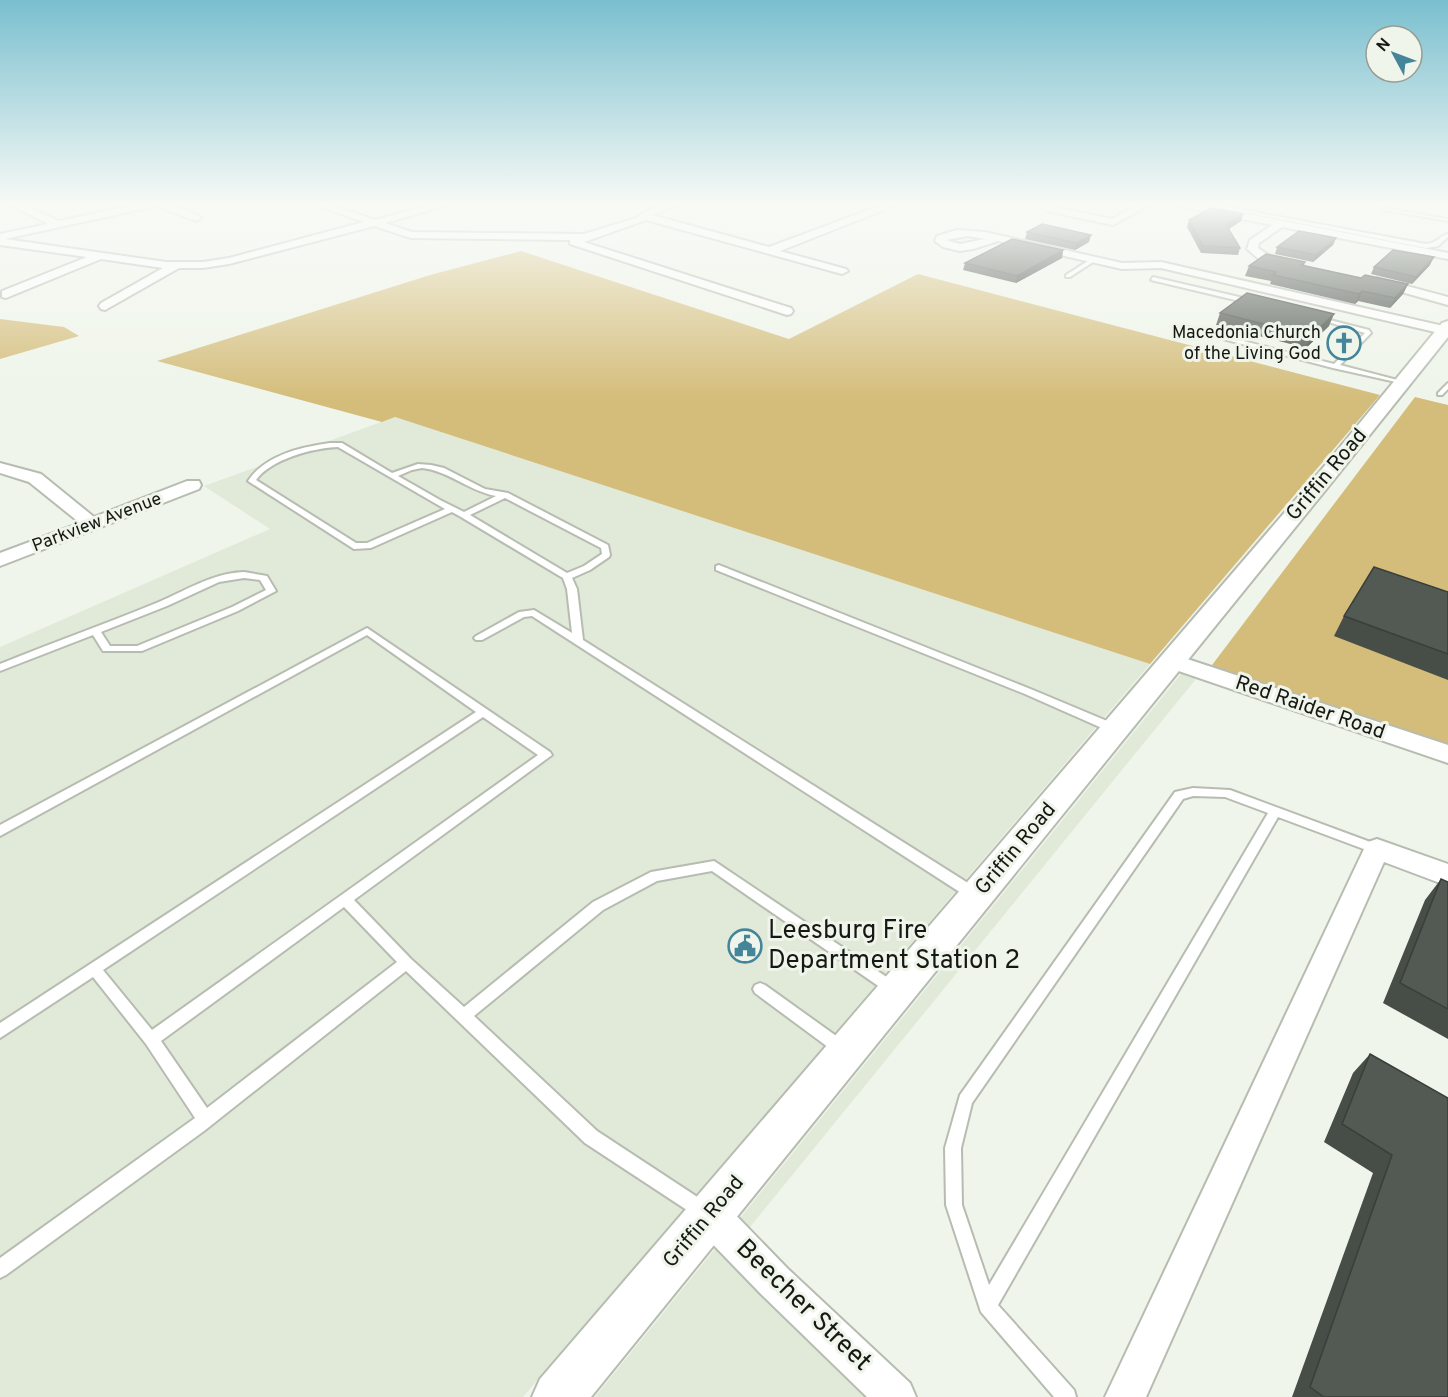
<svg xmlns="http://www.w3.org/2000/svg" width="1448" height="1397" viewBox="0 0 1448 1397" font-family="Overpass,sans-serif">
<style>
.built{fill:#e1ead8}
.green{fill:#d4bd7a}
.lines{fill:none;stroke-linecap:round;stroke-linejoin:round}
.service-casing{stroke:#b7bcb1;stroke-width:4}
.minor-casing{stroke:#b7bcb1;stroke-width:4}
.tertiary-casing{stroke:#b7bcb1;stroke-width:4}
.service{fill:#fff;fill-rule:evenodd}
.minor{fill:#fff;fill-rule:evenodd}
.tertiary{fill:#fff;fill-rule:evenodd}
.wall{fill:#474d47}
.shaded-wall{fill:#393f3a}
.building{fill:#525a53;stroke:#393f3a;stroke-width:1.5}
.labels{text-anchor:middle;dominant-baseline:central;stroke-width:6;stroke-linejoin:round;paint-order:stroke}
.far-poi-label{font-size:18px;fill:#161814;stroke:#eff5ea;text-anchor:end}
.far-street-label{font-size:18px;fill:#161814;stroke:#eff5ea}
.street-label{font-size:21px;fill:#161814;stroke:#eff5ea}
.near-poi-label{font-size:26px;fill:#161814;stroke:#eff5ea;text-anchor:start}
.near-street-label{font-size:26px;fill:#161814;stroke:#eff5ea}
</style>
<rect width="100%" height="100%" fill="#eff5ea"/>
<!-- built -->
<path class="built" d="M395,417L1150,664L523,1397H0V647L270,529L204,486Z
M1181,674L1196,679L728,1254L877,1397H595Z"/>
<!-- green -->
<path class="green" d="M521,251L789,339L918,274L1380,395L1150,664L395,417L382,422L157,361L430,275Z
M0,319L64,327L79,336L0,359Z
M1415,397L1448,405V752L1206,673Z"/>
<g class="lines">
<defs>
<path id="service" d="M652,204H659L668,207L666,208Z
M1202,204H1211L1426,244C1438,243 1439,236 1448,234V237L1438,246L1426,248Z
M1382,208L1448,219V221L1384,210Z
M1091,259L1096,260L1070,277H1066V275Z
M1153,277L1252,300L1255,302L1252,304L1151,280Z
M1318,317L1369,330L1371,333L1340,365L1405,382V384L1333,368L1185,329L1188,327L1334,364L1365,333L1318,319Z
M1448,383V389L1442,395H1438V393Z
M330,443H342L392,473L418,464L431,465L444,468L485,489L508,493L608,545L610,555L609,557L590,570L572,578L577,589L583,640L979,890L980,894L979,898L974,899L969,898L532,616L524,617L482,640H476L474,638L476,636L519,612L534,610L572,633L567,589L563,578L461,517L452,512L371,548L354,549L248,481C265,455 301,447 330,443ZM338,447L445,509L367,543H356L256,480C271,459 313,448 338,447ZM422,468C449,471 469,491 496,496L464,512L440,500L398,476L412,470ZM505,498L601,548L602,554L584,566L567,573L470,515Z
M719,565L1033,690L1119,726L1120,729L1115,733L1111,732L1025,694L716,570V566Z
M244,572L267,576L276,591L238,611L142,651H103L93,635L0,671V664C51,643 103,625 154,604C184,592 211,573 244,572ZM244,578L260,580L266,590L232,607L137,646H110L101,632L167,606L219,582Z
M367,628L550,752L552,755L354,900L411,959L464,1007L593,902L651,872L714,861L897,984L899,988L897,992L892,994L887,992L712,871L657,881L603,910L474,1016L597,1131L708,1204L710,1210L708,1216L702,1218L696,1216L585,1143L406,971L204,1131L6,1275L0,1278V1258L195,1118L146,1044L93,977L0,1038V1023L476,712L367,635L0,836V825ZM483,717L538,755L152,1030L103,970ZM344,907L397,962L207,1108L161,1041Z
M1193,788L1230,790L1381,846L1383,849L1381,852L1377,854L1278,817L998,1305L1074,1390L1076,1397H1054L981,1312L946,1205L945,1148L960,1095L1175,792ZM1193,796L1225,797L1268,813L989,1285L962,1205L961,1148L972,1103L1183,799Z
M760,983L765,985L846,1043L848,1048L846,1053L841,1055L836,1053L755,993L753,989L755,985Z"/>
<path id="minor" d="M9,204H22L59,221L140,204H169L200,216L201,218L196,221L156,206L5,239L166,262H203L229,258L364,222L314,204H328L375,220L435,204H451L385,223L412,232L584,234L636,218L649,209L666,204H682L652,215L769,247L885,204H899L780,251L846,269L848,271L842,274L646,220L584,242L791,308L793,311L791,314L787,315L570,244V240L411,238L374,226L229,264L203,268H179L105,310L101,309L99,306L101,303L163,268L101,259L6,298L2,297V291L87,257L0,245V234L48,224Z
M1041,204H1051L1053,207L1112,219L1139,204H1151L1113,225L1046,211Z
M1177,204H1197L1448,253V259L1282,227L1259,243L1258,248L1268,255L1296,262L1298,264L1292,267L1260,260L1247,249L1250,240L1272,225L1182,207Z
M957,230L985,232L1122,263L1161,262L1448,327V335L1161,268L1122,269L998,241L973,249L960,251L943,247L935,241L937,236ZM968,236L985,239L960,244L946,240Z
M1377,278L1448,297V305L1373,284V280Z
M0,463L41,474L94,517L187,481H199L201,485L199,489L0,566V553L80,523L29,482L0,473Z
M1172,654L1448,745V763L1164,666L1161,661L1164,656Z
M1377,839L1448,864V886L1384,862L1146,1397H1105L1364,849L1368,842Z
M710,1197L723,1202L787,1268L910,1383L916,1397H867L761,1294L697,1228L692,1215L697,1202Z"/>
<path id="tertiary" d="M1448,321V337L1336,477L591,1397H532L540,1379L1322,469L1442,323Z"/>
</defs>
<!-- service casing -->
<use href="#service" class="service-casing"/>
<!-- minor casing -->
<use href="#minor" class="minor-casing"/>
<!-- tertiary casing -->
<use href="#tertiary" class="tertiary-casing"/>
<!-- service -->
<use href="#service" class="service"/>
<!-- minor -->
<use href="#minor" class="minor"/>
<!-- tertiary -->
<use href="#tertiary" class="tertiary"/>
</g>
<!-- wall -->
<path class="wall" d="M1243,214L1241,221L1229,229L1240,248L1238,255L1201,253L1187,227L1189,220Z
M1027,232L1089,242L1075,250L1025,239Z
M1336,238L1333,245L1313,262L1275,254L1277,247Z
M1063,250L1062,258L1016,283L963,270L965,263Z
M1305,262L1304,266L1361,278L1408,284L1403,294L1390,308L1358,301L1355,304L1270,284L1271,281L1245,276L1249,266Z
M1430,265L1412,284L1371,274L1374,267Z
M1220,313L1329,326L1306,348L1216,325Z
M1448,592V680L1334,636L1344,616Z
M1441,879L1448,882V1039L1383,1003L1425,900Z
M1370,1054L1448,1397H1292L1373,1173L1324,1142L1353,1073Z"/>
<!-- shaded-wall -->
<path class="shaded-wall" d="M1243,214L1241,221L1224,232L1226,225Z
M1091,235L1089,242L1075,250L1077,243Z
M1336,238L1333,245L1313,262L1316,255Z
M1063,250L1062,258L1016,283L1017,276Z
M1434,257L1430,265L1412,284L1416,277Z
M1408,284L1403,294L1390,308L1395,298Z
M1362,291L1358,301L1355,304L1359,294Z
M1334,314L1329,326L1306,348L1311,336Z"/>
<!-- building -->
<path class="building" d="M1211,208L1243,214L1226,225L1240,248L1203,246L1189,220Z
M1042,224L1091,235L1077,243L1027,232Z
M1299,231L1336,238L1316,255L1277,247Z
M1012,239L1063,250L1017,276L965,263Z
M1393,250L1434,257L1416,277L1374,267Z
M1266,254L1305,262L1301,265L1361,278L1365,275L1408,284L1395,298L1362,291L1359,294L1273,275L1276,272L1249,266Z
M1247,293L1334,314L1311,336L1220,313Z
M1374,567L1448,592V654L1344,616Z
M1441,879L1448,882V1009L1400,983Z
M1370,1054L1448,1098V1397H1324L1310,1387L1392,1155L1342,1124Z"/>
<!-- sky -->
<linearGradient id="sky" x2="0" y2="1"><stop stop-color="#7abfcf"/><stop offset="0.51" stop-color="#f8faf6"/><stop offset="1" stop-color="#f8faf6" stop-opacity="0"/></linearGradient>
<rect width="1448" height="400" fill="url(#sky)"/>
<!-- icons -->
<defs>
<symbol id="church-ring" viewBox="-11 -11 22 22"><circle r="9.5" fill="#eff5ea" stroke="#458599" stroke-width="1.5"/><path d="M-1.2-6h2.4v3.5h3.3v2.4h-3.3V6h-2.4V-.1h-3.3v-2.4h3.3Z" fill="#458599"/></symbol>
<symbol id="civic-ring" viewBox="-11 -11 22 22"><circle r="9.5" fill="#eff5ea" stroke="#458599" stroke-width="1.5"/><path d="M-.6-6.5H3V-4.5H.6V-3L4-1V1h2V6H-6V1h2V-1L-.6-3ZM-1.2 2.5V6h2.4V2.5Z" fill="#458599"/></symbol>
</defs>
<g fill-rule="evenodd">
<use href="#church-ring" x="1325" y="324" width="38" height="38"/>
<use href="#civic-ring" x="726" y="927" width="38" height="38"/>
</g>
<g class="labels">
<!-- far-poi labels -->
<g class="far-poi-label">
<text x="1321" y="333">Macedonia Church<tspan x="1321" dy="21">of the Living God</tspan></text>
</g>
<!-- far-street labels -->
<g class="far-street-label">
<text transform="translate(97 523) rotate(-21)">Parkview Avenue</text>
</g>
<!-- street labels -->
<g class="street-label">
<text transform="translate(1327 475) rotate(-50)">Griffin Road</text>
<text transform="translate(1310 708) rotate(19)">Red Raider Road</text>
<text transform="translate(1016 849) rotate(-50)">Griffin Road</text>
<text transform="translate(704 1222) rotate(-50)">Griffin Road</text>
</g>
<!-- near-poi labels -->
<g class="near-poi-label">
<text x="768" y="931">Leesburg Fire<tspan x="768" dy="30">Department Station 2</tspan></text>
</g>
<!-- near-street labels -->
<g class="near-street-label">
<text transform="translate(803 1306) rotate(44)">Beecher Street</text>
</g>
</g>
<!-- north arrow -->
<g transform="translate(1394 54) rotate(311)"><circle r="28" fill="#eff5ea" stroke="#989d94" stroke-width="1.5"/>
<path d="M0-4.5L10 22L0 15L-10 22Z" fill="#458599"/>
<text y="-9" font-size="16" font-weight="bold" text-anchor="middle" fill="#161814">N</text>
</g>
</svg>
